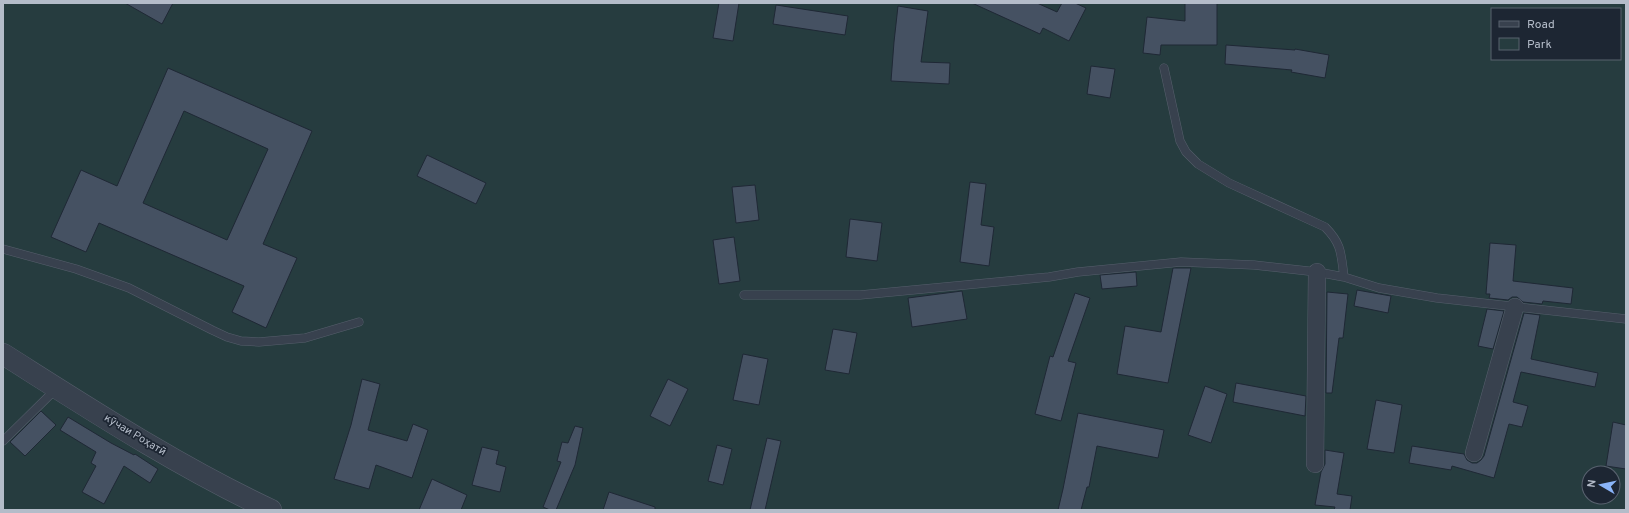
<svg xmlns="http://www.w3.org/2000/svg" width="1629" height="513" viewBox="0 0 1629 513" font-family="Overpass,sans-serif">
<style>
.green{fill:#263c3f;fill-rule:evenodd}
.building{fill:#455162;stroke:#1f2835;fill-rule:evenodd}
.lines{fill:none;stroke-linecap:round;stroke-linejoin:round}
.service-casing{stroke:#565f6c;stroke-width:9}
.minor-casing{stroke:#565f6c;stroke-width:18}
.tertiary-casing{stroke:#565f6c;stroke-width:22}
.service{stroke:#38414e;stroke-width:8}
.minor{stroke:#38414e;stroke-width:17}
.tertiary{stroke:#38414e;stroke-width:21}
.labels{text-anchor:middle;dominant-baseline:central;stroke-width:3.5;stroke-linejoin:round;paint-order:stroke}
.street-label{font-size:11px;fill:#b4bcc9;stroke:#1d2633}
</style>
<rect width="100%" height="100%" fill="#242f3e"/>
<!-- green -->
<path class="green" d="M3,3H1626V510H3ZM1492,9H1620V59H1492ZM1589,473H1613V497H1589Z"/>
<!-- building -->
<path class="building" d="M125,3H173L162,24Z
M719,3H739L733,41L713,38Z
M972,3H1037L1057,12L1062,3H1075L1086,8L1069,41L1043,28L1040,34Z
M1185,3H1217V45H1161L1160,55L1143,53L1147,17L1185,21Z
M776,5L848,16L845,35L773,24Z
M898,6L928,11L921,62L950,63L949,84L891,81L894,42Z
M1226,45L1295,50V49L1329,55L1325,78L1291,72L1292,70L1225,64Z
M1091,66L1115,69L1110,98L1087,94Z
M168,68L312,131L263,244L297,258L266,328L232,312L244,286L99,223L86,252L51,237L81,170L117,186ZM184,111L268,149L227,240L143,203Z
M427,155L486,183L476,204L417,176Z
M970,182L986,184L981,225L994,227L989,266L960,262Z
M755,185L759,220L736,223L732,187Z
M850,219L882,223L877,261L846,257Z
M734,237L740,281L719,284L713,240Z
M1490,243L1516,245L1513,281L1573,288L1571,304L1543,301L1542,304L1523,302L1517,297H1512L1508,300L1489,298L1490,294H1486Z
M1173,268H1191L1168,383L1117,374L1125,326L1161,332Z
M1136,272L1137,286L1102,289L1100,275Z
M1357,290L1391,296L1388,313L1354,306Z
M962,291L967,319L912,327L908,298Z
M1327,292L1348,294L1343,338H1339L1332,393H1326Z
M1075,293L1090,298L1068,361L1076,363L1061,421L1035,414L1050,356L1053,357Z
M1487,309L1504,311L1493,349L1478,346Z
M1524,313L1540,315L1531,359L1598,373L1595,387L1521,372L1513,402L1528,406L1522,427L1509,424L1494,478L1452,466L1451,470L1409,463L1412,446L1464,454L1467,460L1472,463H1477L1481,460L1484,456Z
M833,329L857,333L849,374L825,370Z
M743,354L768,359L759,405L733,400Z
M362,379L380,384L368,430L407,441L413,424L428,430L412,478L376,465L369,489L334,479L351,425Z
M668,379L688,389L670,426L650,416Z
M1236,383L1306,396L1305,416L1233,402Z
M1205,386L1227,394L1211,443L1188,435Z
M1376,400L1402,405L1394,453L1367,449Z
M41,411L56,425L25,456L10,442Z
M1078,413L1164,430L1158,458L1097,446L1089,487H1087L1081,510H1058L1063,489Z
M68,417L111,443L134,455L135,454L158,469L150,483L124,466L104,504L82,492L96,466L91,463L96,452L60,430Z
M1613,422L1626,425V469L1606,466Z
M575,426L583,428L575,465L556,510H550L543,507L561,462L557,461L562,442L568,443Z
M767,438L781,441L765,510H750Z
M717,445L732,449L723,485L708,481Z
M482,447L499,451L496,464L506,467L500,492L472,485Z
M1325,450L1344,453L1337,494L1352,496L1350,510H1334L1335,507L1315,505L1321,472L1325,464Z
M432,479L467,495L461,510H419Z
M609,492L655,507V510H603Z"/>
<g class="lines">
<defs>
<path id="service" d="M1164,68L1180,141L1186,152L1198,164L1229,183L1325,227C1342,244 1341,254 1344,277
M3,249L76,269L129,288L212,330L227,337L241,341L259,342L305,338L359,322
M744,295H860L1049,277L1078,272L1181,262L1254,265L1317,272L1344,277L1379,288L1437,298L1626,319
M3,441L57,388"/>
<path id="minor" d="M1474,453L1515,307
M1315,464L1317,272"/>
<path id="tertiary" d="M3,354C90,409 177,466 271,510"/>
</defs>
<!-- service casing -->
<use href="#service" class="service-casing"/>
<!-- minor casing -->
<use href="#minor" class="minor-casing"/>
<!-- tertiary casing -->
<use href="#tertiary" class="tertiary-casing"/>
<!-- service -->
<use href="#service" class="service"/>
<!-- minor -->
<use href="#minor" class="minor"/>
<!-- tertiary -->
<use href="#tertiary" class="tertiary"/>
</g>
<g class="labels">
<!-- street labels -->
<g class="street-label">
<text transform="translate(135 435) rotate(31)">кӯчаи Роҳатӣ</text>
</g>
</g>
<!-- border -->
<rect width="1629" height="513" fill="none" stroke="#b4bcc9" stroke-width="8"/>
<!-- legend -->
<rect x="1491" y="8" width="130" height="52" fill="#1d2633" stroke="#59626f"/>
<rect x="1499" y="21" width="20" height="6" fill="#38414e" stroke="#59626f"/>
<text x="1527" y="28" font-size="12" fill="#b4bcc9">Road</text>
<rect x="1499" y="38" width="20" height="12" fill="#263c3f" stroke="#59626f"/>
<text x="1527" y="48" font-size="12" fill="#b4bcc9">Park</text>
<!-- north arrow -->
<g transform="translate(1601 485) rotate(279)"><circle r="19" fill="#1d2633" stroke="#59626f"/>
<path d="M0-3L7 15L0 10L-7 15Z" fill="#8ab4f8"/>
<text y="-6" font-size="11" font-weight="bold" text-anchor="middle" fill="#b4bcc9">N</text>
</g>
</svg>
